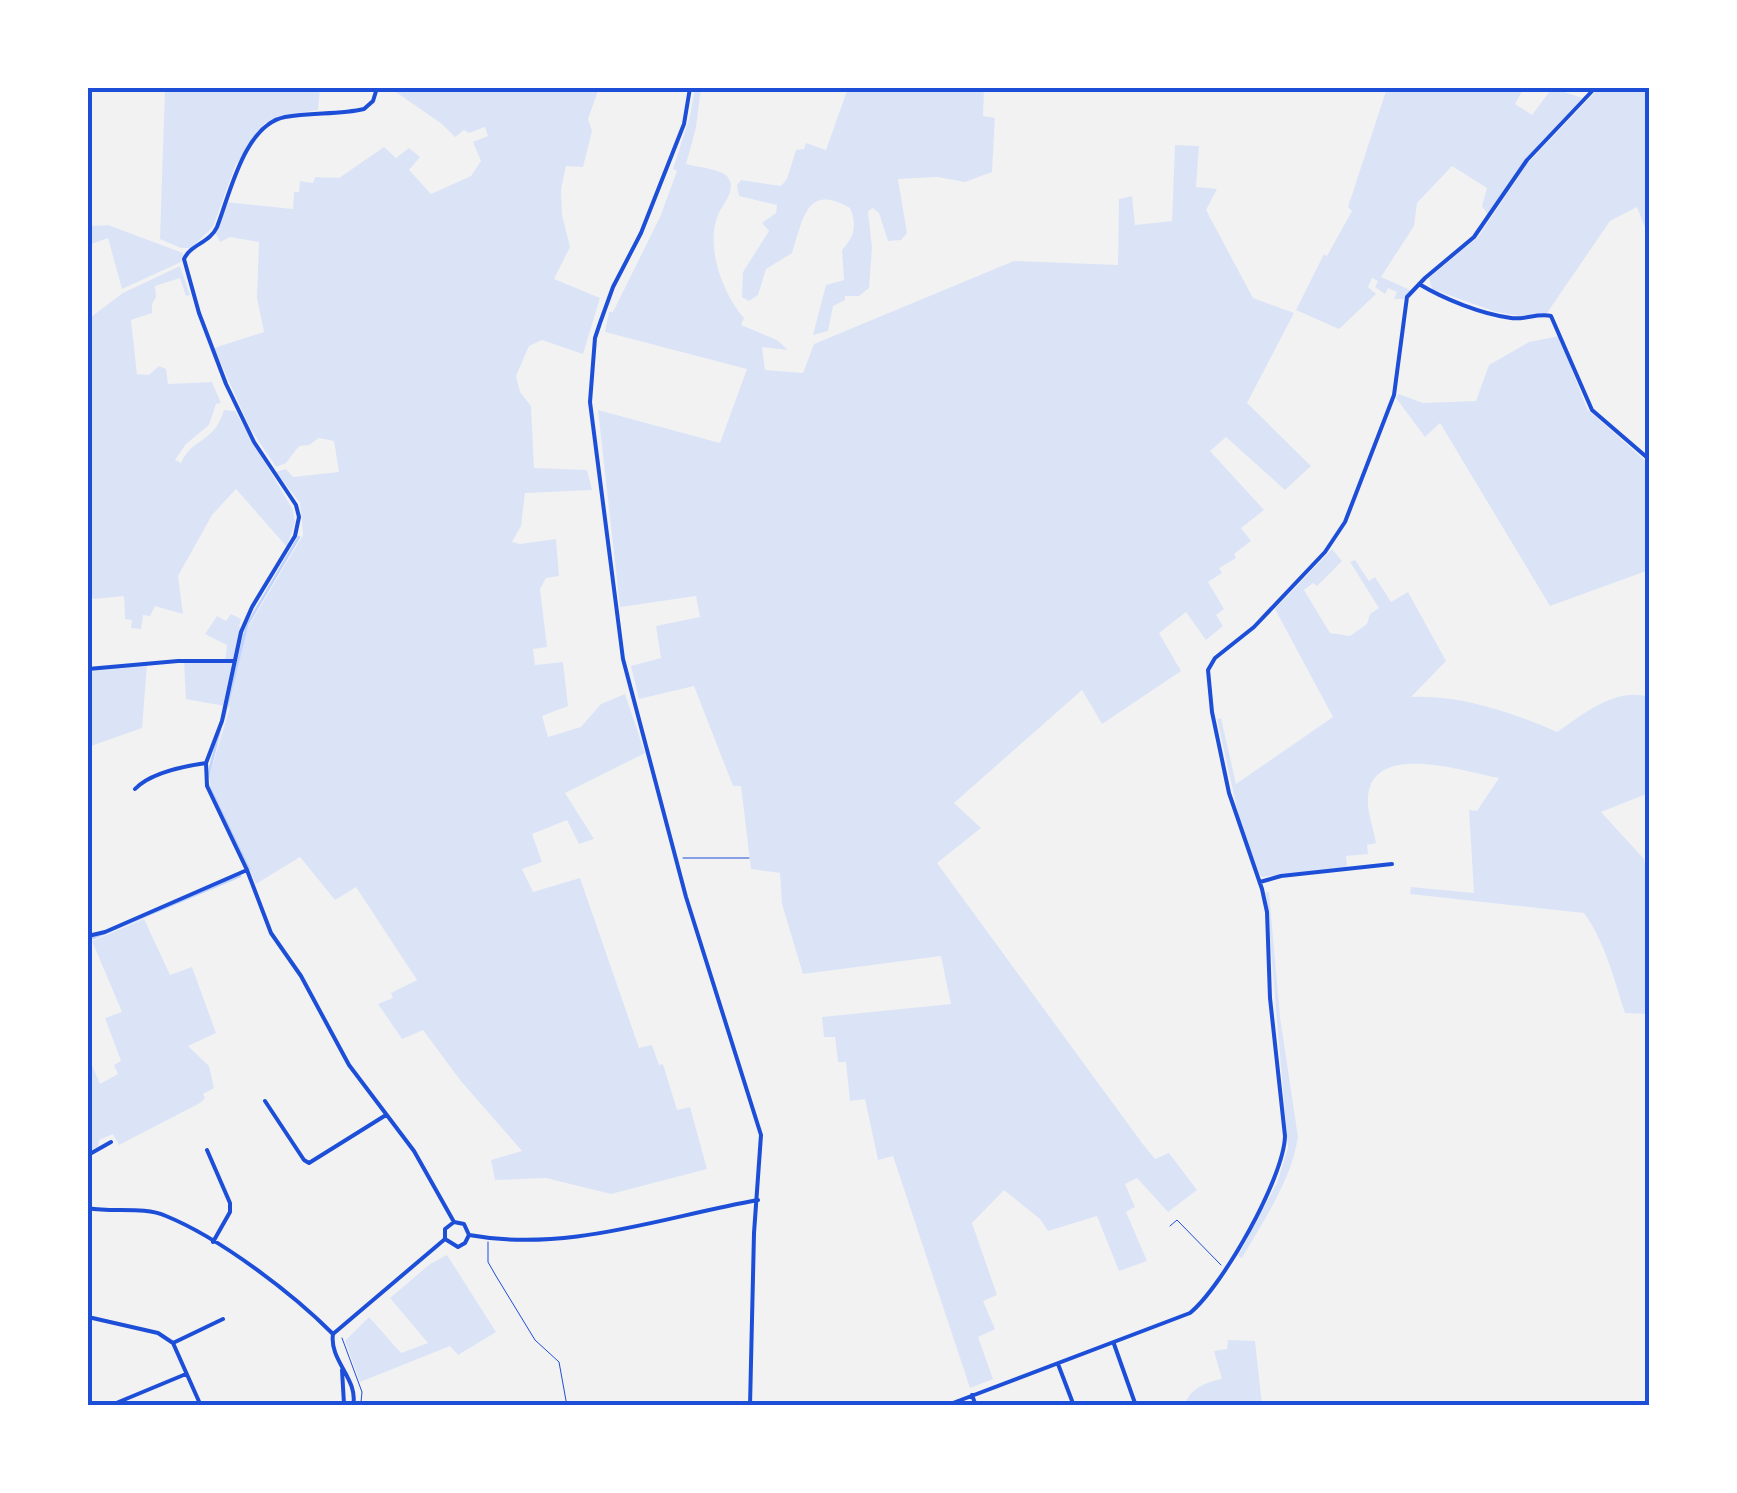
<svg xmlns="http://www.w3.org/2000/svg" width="1737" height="1493" viewBox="0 0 1737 1493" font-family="'DejaVu Sans',sans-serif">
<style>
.green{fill:#dbe4f7}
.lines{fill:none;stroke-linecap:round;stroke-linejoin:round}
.stream{stroke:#bfd3fe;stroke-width:2.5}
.path{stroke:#1d4ed8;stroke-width:1}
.service{stroke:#1d4ed8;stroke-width:1}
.minor{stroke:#1d4ed8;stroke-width:4}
.tertiary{stroke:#1d4ed8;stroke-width:4}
.primary{stroke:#1d4ed8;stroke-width:5}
.neatline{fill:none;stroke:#1d4ed8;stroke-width:4}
</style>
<rect width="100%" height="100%" fill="#f2f2f2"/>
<!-- green -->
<path class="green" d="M165,88H320L318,110L285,115L265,123L235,166L213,227L191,248H181L160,239Z
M390,88H599L588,119L592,131L583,167L566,166L561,189L562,215L570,247L554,279L600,298L583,354L542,340L529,346L516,376L520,392L531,406L534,468L587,470L592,490L525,493L521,526L512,542L520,544L556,539L559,576L546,578L540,589L547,647L533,649L535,665L563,662L568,706L542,716L548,737L581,727L601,704L625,694L645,753L565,793L594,839L579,844L567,820L532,834L542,862L522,869L533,892L580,878L639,1048L652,1045L659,1065L663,1064L677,1110L690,1107L707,1169L611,1194L546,1178L495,1180L491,1160L522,1151L460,1080L423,1030L402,1039L378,1004L393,998L391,993L417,980L356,887L335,900L300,857L256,884L211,788L209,777L230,707L186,699L184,662H225L227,645L205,634L217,616L226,621L231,614L241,619L239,627L247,629L303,535L300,503L276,472L286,469L293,477L339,472L334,441L319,438L309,445L299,446L286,463L276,467L250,428L214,348L264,332L257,298L259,242L230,237L220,242L216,234L226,202L293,209L294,192H299L300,181L313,183L315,177L339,178L384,147L396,158L409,148L420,157L409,170L431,194L471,176L481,161L473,142L488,136L485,127L469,133L464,130L455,137L442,124Z
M695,88H701L696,128L686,164C696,167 725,169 729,179C736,192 722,205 718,215C705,247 723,294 744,318L741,325L777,340L788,350L762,347L765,370L803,373L814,344L1014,261L1118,265L1119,199L1132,196L1135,225L1172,221L1175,145L1199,146L1196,187L1217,189L1206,210L1253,298L1294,313L1247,403L1311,466L1285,490L1226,437L1210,451L1264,510L1241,528L1251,541L1234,554L1236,558L1219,568L1222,573L1208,582L1224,609L1216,615L1223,626L1206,640L1186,612L1159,633L1181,671L1102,724L1082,690L954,803L981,828L937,863L1142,1143L1155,1159L1169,1153L1197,1190L1168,1212L1137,1178L1125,1184L1135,1207L1126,1212L1147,1261L1119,1271L1097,1216L1048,1231L1040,1219L1004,1190L972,1223L997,1295L983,1301L995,1329L978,1337L993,1379L970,1388L893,1156L878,1160L865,1099L850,1101L846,1062H838L835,1037H824L822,1017L951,1004L941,956L803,974L782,904L780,873L751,869L741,786H733L694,686L639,699L631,666L661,658L656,626L700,617L696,596L620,607L598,410L720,443L747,369L605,332L609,312H613L660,217L677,171L673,169L690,116Z
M848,88H984L983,116L995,118L992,172L965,182L938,177L898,179L907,233L901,240L888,241L879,213L873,208L868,211L872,248L869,288L859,296H845V300L833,306L828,331L813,335L826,285L844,280L842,250C855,236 857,225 850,208C806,182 803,220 792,253L766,269L758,295L749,301L742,297L743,272L769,231L762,223L776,213L777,205L739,196L737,185L741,180L781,186L787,179L796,150L804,149L806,143L826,150Z
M1387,88H1524L1515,104L1532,115L1552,88L1582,98L1527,158L1488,215L1482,206L1487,188L1452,166L1417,203L1414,226L1381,277L1410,290L1404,299H1394L1397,292L1388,288L1385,294L1375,287L1378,281L1372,278L1368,287L1376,294L1339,329L1296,310L1324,254L1327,256L1352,211L1348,207Z
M1599,88H1649V238L1637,207L1610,221L1547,313L1519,316L1496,312L1432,289L1429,278L1478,237L1527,164Z
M108,225L183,253L181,262L122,289L108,238L89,245L90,256H88V226Z
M180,266L190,295L186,296L180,278L155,286L156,297L152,304V313L131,320L137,374L149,375L159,366L166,369L168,384L212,382L221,403L216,404L209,425L186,444L175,460L181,463C192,437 213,445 224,410L235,411L293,510L295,522L287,547L236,489L212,515L178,576L183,614L155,606L150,616L143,615L141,629L131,628L132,620L125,619L124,596L94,599L88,595V313L91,317L123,293Z
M1559,336L1587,409L1649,464V570L1550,606L1440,423L1425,437L1396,398L1399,394L1423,403L1476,401L1489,365L1529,342Z
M1332,549L1342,561L1317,586L1313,583L1304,590L1330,633L1350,636L1367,624L1370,614L1379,608L1350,562L1355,560L1369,581L1375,577L1391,602L1408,592L1446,661L1411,697C1458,694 1514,713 1557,732C1584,714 1615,687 1649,697V793L1601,812L1644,859L1649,879V1014L1625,1013C1614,979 1605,942 1584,913L1410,894L1411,887L1474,893L1469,810L1477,811L1499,778C1462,771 1364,738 1368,805C1369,817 1374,831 1376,843L1367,845L1368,854L1346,856L1347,867L1262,877L1259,873L1241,826L1217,719L1221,718L1236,784L1333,717L1275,609Z
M147,665L142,728L88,747V671Z
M1266,892H1269L1280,1017L1298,1137C1291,1181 1264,1220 1242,1258L1238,1256L1277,1183L1288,1148Z
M144,919L170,975L192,967L216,1033L188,1046L209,1066L214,1088L203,1094L205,1098L200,1103L119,1145L113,1134L99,1140L98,1147L88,1151V1056L100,1084L118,1074L114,1065L121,1061L105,1018L122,1012L92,941Z
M447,1255L496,1332L458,1355L450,1346L360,1382L345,1341L369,1317L401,1353L428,1343L390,1298L430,1264Z
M1228,1340L1255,1341L1262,1405H1185C1189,1389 1206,1382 1222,1379L1214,1351L1227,1349Z"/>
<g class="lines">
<!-- stream -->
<path class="stream" d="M224,718L247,625L299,537
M208,776L220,730
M208,784L249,869
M93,938L240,876"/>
<!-- path -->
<path class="path" d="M683,858H749
M1170,1226L1177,1220L1221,1265
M342,1338L362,1392L361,1402"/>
<!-- service -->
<path class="service" d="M488,1242V1262L496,1276L535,1340L559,1362L567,1406"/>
<!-- minor -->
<path class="minor" d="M377,88L373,101L364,109C339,115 311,112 285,117C244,125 230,194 217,227C210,243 191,244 184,259L199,313L226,384L254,442L296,505L299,517L295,536L252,607L241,632L222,721L206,763L207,786L247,870L271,933L301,976L349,1065L414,1151L454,1222L464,1224L469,1235
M1419,284C1444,299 1481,314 1511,318C1525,320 1537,313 1551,316L1592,410L1650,460
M88,669L178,661H234
M135,789C150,773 185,766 206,763
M1260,882L1281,876L1392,864
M88,936L105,932L247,870
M265,1101L304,1160L309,1163L386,1115
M207,1150L230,1203V1212L213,1242
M88,1155L111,1142
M88,1208C112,1213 143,1206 166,1216C220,1238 292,1293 333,1334
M469,1235C568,1253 662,1217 758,1200
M445,1239L458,1247L465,1243L469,1235
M88,1317L158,1333L173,1343L201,1406
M333,1334L445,1239V1229L454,1222
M333,1334C329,1361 359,1379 353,1406
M173,1343L223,1319
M1114,1344L1136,1406
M1058,1364L1074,1406
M342,1370L344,1404
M972,1395L976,1406
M109,1406L186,1374
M945,1406L1190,1313C1222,1287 1284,1178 1285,1136L1270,998L1267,912L1262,889L1229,793L1212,712L1208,670L1215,658L1254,627L1325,552L1345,522L1394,395L1407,297L1425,278L1474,237L1527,160L1595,88
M1585,1406H1604
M1633,1406L1650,1403"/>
<!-- tertiary -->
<path class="tertiary" d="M690,88L684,124L641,233L613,287L600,323L595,338L590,402L623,659L686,897L761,1135L754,1233L750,1406"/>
<!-- primary -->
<path class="primary" d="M333,1406H351"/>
</g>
<!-- border -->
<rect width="1737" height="1493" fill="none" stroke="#ffffff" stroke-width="180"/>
<rect x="90" y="90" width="1557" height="1313" class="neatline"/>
</svg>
